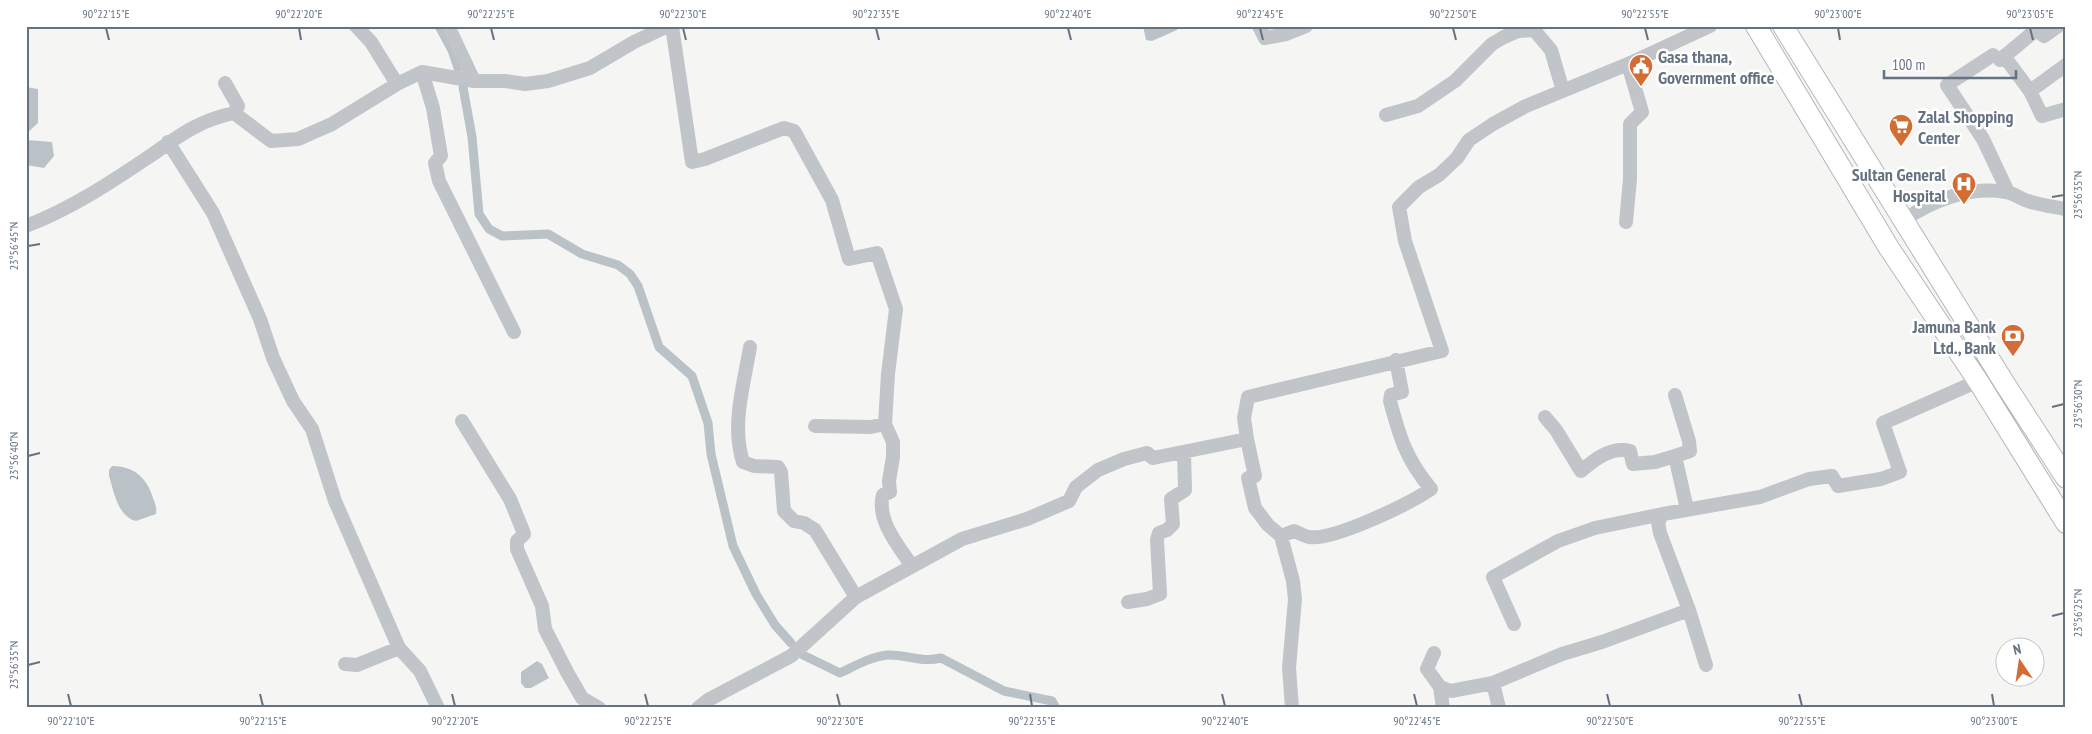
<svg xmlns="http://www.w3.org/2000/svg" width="2092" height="734" viewBox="0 0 2092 734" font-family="'PT Sans Narrow',sans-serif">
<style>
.water{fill:#bac2c7}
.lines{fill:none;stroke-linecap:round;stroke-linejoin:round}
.canal{stroke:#bac2c7;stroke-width:9}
.highway-casing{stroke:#b4b7ba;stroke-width:22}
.minor{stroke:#c1c4c8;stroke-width:14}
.highway{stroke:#fff;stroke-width:20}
.ticks{fill:none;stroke:#677281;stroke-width:2}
.labels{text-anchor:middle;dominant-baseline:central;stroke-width:5;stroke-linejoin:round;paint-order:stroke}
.poi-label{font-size:18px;font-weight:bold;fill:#677281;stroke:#fff;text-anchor:start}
.neatline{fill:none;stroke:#677281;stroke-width:2}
.ticks-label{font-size:12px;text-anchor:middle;fill:#677281}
</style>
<rect width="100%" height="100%" fill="#f5f6f3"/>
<!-- water -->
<path class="water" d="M1143,26H1179L1177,30L1152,41L1146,40Z
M26,87L38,89V123L27,133Z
M26,140L52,142L54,156L44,168L26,165Z
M112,466C134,466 147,478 153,498C155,503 157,508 156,514L136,521C118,517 114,492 109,476V470Z
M537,661L542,664L549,678L531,688H525L521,683V672Z"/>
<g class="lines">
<!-- canal -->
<path class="canal" d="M439,26L452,50L458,68
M463,87L472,137L479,214L489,229L502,236L548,234L582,254L618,265L630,274L638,286L659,347L692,376L708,423L711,454L733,546L756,594L775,625L791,643
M803,655L840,673C855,666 870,657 887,655C906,654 920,663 941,658L1004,691L1052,701L1056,708"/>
<defs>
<path id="highway" d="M1756,26L1889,248L1978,381L2066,523
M1783,26L2005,384L2066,478"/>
</defs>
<!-- highway casing -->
<use href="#highway" class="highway-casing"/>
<!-- minor -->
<path class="minor" d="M356,26L371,42L397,84
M448,26L474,81
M672,26L692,162L705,159L784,128L794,131L832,200L849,259L877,253L896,309L888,374L885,424L871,427L815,426
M1259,26L1265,38L1286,34L1306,26
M1993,55L1947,85L1983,139L2008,192
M2004,56L2030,91L2042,116L2066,109
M2000,60L2036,30L2044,36L2058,26
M422,72L433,108L441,156L435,163L439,181L514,332
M225,83L238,106L234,113
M2030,91L2066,65
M1386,115L1418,106L1455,81L1492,44L1504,37L1518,31L1534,30L1551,50L1563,91
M168,142L213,213L260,319L273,358L293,401L312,429L335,501L399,648
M1904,220C1932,200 1971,186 2006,192C2014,193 2020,199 2028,201C2040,205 2053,207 2066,209
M1626,222L1630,179V124L1642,112L1628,64
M26,226C71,209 113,181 153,154C180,135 200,120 234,113L271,141L298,139L332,124L397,84L422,72L474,81H505L525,84L548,81L590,68L634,42L668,26
M750,347C744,384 731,425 743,462L754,466L778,467L781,472L784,511L794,521L804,523L815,530L856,597
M1675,395L1689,441L1690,451L1675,456
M1545,417L1556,430L1581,471C1594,460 1611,446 1630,451L1633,464L1655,462L1675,456L1687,509
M462,421L510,499L523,531L524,534L517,541V549L542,606L545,629L567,672L582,698L599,708
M885,424L893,442V457L889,481L890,492L883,495C876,520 899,547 912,566
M1247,439L1255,476L1248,478L1255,508L1268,525L1281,536L1293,581L1295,599L1289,668L1292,708
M1281,536L1294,531C1299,533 1304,536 1309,537C1333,541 1409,504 1431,489C1406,459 1400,438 1390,401L1391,395L1402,392L1396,360
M1128,602L1147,599L1160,594L1157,540L1159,533L1167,530L1173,524L1171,499L1185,490L1184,452
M1689,610L1706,665
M1514,624L1493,577L1558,541L1595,528L1663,514
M1434,653L1427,669L1440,687L1451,691L1493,683L1562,654L1602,642L1689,610L1660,533L1658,522L1663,514L1760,497L1809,479L1832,476L1838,486L1881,479L1900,472L1883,423L1978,381
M345,664L357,665L399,648L420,671L438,708
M1493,683L1499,708
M1440,687L1443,708
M698,708L708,700L791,656L856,597L962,539L1027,519L1069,501L1076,487L1098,470L1124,459L1147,453L1153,458L1247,439L1244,418L1248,397L1442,351L1405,241L1399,207L1419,187L1439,175L1457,158L1469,140L1493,124L1526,106L1628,64L1710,26"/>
<!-- highway -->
<use href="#highway" class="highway"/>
</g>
<!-- ticks -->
<path class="ticks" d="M106,28L109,40M299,28L301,40M491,28L494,40M683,28L686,40M876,28L879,40M1068,28L1071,40M1260,28L1263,40M1453,28L1456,40M1645,28L1648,40M1838,28L1840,40M2030,28L2033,40M2052,197L2064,195M28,246L40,244M2052,407L2064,404M28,456L40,453M2052,616L2064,613M28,665L40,662M68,694L71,706M260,694L263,706M452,694L455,706M645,694L648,706M837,694L840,706M1030,694L1032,706M1222,694L1225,706M1414,694L1417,706M1607,694L1610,706M1799,694L1802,706M1992,694L1994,706"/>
<!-- icons -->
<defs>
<symbol id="civic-pin" viewBox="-11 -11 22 30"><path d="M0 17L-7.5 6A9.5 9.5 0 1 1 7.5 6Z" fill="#d36d35" stroke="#fff"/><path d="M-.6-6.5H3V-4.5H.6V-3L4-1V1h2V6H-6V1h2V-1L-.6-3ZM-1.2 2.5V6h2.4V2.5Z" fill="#fff"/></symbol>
<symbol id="supermarket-pin" viewBox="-11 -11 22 30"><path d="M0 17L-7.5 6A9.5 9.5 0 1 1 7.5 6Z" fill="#d36d35" stroke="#fff"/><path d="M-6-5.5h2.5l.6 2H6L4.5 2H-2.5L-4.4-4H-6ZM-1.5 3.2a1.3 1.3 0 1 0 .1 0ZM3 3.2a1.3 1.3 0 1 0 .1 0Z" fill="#fff"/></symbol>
<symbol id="hospital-pin" viewBox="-11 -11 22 30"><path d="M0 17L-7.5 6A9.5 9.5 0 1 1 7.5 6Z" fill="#d36d35" stroke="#fff"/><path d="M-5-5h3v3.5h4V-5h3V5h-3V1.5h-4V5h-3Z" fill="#fff"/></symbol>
<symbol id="bank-pin" viewBox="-11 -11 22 30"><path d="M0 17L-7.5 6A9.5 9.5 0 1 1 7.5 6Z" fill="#d36d35" stroke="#fff"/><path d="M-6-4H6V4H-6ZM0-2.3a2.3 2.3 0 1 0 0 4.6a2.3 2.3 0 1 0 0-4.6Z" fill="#fff"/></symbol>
</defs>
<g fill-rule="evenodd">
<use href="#civic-pin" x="1627" y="52" width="28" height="38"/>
<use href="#supermarket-pin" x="1887" y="112" width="28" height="38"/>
<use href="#hospital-pin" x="1950" y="170" width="28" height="38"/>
<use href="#bank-pin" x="1999" y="322" width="28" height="38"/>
</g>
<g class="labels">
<!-- poi labels -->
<g class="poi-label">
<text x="1658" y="56">Gasa thana,<tspan x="1658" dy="21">Government office</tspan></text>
<text x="1918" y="116">Zalal Shopping<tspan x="1918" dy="21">Center</tspan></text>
<text x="1946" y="174" text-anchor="end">Sultan General<tspan x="1946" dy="21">Hospital</tspan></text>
<text x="1996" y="326" text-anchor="end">Jamuna Bank<tspan x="1996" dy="21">Ltd., Bank</tspan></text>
</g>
</g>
<!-- border -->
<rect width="2092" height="734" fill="none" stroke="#ffffff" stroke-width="55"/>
<!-- north arrow -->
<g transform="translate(2020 662) rotate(347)"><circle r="24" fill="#ffffff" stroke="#c2c7cd"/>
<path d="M0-4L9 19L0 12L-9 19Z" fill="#d36d35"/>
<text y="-8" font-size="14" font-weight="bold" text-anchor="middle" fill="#677281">N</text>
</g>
<!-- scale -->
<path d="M1884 70v8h132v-8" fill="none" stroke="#677281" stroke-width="2.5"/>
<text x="1892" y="70" font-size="15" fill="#677281" stroke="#ffffff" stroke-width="4" paint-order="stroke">100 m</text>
<rect x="28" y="28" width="2036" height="678" class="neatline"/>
<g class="ticks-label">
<text x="106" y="18">90°22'15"E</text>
<text x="299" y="18">90°22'20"E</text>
<text x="491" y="18">90°22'25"E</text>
<text x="683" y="18">90°22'30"E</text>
<text x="876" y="18">90°22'35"E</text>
<text x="1068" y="18">90°22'40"E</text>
<text x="1260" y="18">90°22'45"E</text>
<text x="1453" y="18">90°22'50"E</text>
<text x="1645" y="18">90°22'55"E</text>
<text x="1838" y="18">90°23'00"E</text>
<text x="2030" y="18">90°23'05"E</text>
<text transform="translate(2078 195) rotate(-90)" y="4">23°56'35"N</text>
<text transform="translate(14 246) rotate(-90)" y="4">23°56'45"N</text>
<text transform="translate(2078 404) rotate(-90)" y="4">23°56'30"N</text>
<text transform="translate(14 456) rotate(-90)" y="4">23°56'40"N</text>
<text transform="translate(2078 613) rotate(-90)" y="4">23°56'25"N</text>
<text transform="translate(14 665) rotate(-90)" y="4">23°56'35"N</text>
<text x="71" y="725">90°22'10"E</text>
<text x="263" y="725">90°22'15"E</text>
<text x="455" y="725">90°22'20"E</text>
<text x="648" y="725">90°22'25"E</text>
<text x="840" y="725">90°22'30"E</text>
<text x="1032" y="725">90°22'35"E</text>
<text x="1225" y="725">90°22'40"E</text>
<text x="1417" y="725">90°22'45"E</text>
<text x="1610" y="725">90°22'50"E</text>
<text x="1802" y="725">90°22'55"E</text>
<text x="1994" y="725">90°23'00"E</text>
</g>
</svg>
